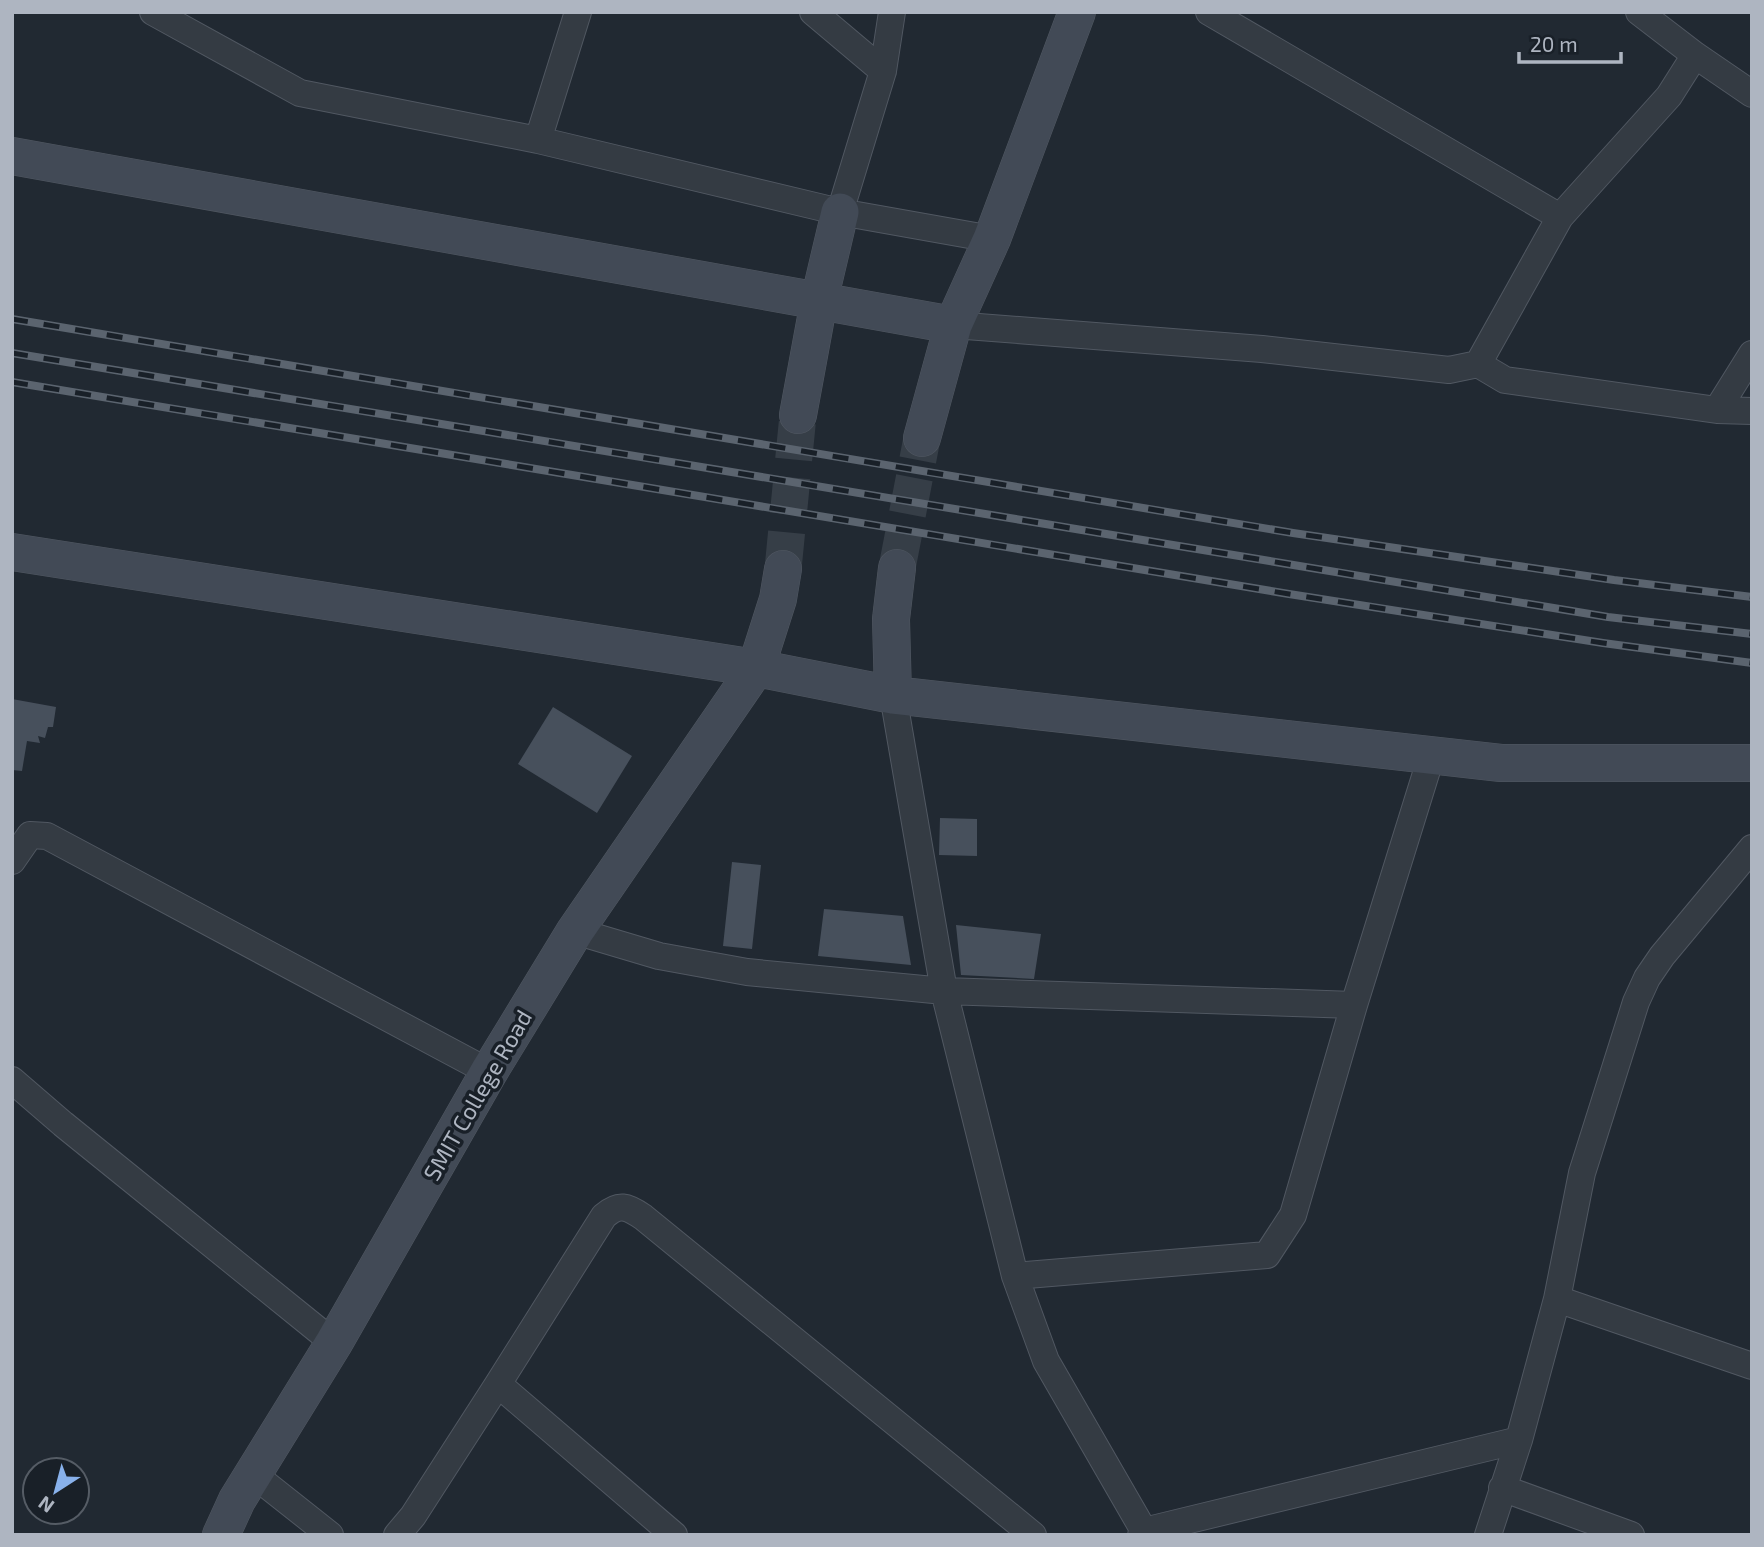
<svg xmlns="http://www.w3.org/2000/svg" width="1764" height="1547" viewBox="0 0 1764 1547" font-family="'Exo 2',sans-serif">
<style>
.building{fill:#47505c}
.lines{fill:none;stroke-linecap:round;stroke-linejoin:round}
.secondary-tunnel{stroke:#363e47;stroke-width:37;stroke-dasharray:37 18;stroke-linecap:butt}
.street-casing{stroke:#515862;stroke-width:28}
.secondary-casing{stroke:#515862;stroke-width:38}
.street{stroke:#343b43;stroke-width:26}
.secondary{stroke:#424a56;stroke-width:37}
.rail-casing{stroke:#5b646f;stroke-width:8}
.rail{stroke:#192028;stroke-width:5;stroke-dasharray:16;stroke-linecap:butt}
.labels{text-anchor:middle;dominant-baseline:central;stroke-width:7;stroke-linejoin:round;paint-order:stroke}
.street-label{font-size:23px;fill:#aeb5c1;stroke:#192028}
</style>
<rect width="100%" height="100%" fill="#212932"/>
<!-- building -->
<path class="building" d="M12,699L56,707L53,727H48L45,738L38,736L40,743L27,741L22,771L12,770Z
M553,707L632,756L597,813L518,764Z
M940,818L977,819V856L939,855Z
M732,862L761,865L752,949L723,946Z
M824,909L903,916L911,965L818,956Z
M956,925L1041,934L1034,979L961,975Z"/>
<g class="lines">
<!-- secondary-tunnel -->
<path class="secondary-tunnel" d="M897,568L922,438
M783,569L798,415"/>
<defs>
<path id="street" d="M153,12L300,93L538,140L840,212L992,239
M813,12L883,71
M1209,12L1560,217
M1639,12L1695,55L1752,94
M538,140L578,12
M840,212L883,71L892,12
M953,325L1262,349L1449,370L1478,364L1505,380L1717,410L1752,411
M1478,364L1560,217L1669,96L1695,55
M1717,410L1752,354
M893,695L944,991L1015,1276L1046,1361L1144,1531L1141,1535
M12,861L30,835L47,836L489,1072
M575,931L659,956L747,972L944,991L1354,1005
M12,1080L63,1124L334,1343
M1015,1276L1267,1255L1293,1215L1354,1005L1432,754
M1557,1299L1752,1366
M498,1384L674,1535
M253,1474L330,1535
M1502,1488L1631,1535
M1144,1531L1519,1440
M397,1535L413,1516L498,1384L604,1216C619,1203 627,1206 643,1217L1033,1535
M1488,1535L1519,1440L1557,1299L1582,1173L1636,1002L1647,978L1662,956L1752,848"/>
<path id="secondary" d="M12,156L953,325
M798,415L819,301L840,212
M922,438L953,325L992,239L1077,12
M12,552L756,668L893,695L1501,763H1752
M893,695L891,619L897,568
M221,1535L237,1500L334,1343L489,1072L575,931L756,668L778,599L783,569"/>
</defs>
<!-- street casing -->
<use href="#street" class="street-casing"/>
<!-- secondary casing -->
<use href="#secondary" class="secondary-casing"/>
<!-- street -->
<use href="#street" class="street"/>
<!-- secondary -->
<use href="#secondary" class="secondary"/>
<defs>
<path id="rail" d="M12,319L1293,533L1614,580L1752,597
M12,353L1608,617L1752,634
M12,382L1289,594L1603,643L1752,663"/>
</defs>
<!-- rail casing -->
<use href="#rail" class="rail-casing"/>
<!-- rail -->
<use href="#rail" class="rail"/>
</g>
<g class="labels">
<!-- street labels -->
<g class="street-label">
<text transform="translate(477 1095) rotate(-60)">SMIT College Road</text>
</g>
</g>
<!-- border -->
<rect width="1764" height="1547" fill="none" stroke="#aeb5c1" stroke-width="28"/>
<!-- north arrow -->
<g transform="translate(56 1491) rotate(216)"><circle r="33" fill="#192028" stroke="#555c65" stroke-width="2"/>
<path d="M0-5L12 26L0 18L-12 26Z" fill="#88b1eb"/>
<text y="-10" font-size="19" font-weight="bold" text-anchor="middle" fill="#aeb5c1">N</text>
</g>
<!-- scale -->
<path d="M1519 52v10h102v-10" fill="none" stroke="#aeb5c1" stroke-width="3.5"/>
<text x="1530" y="52" font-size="21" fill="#aeb5c1" stroke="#192028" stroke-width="5" paint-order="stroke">20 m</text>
</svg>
